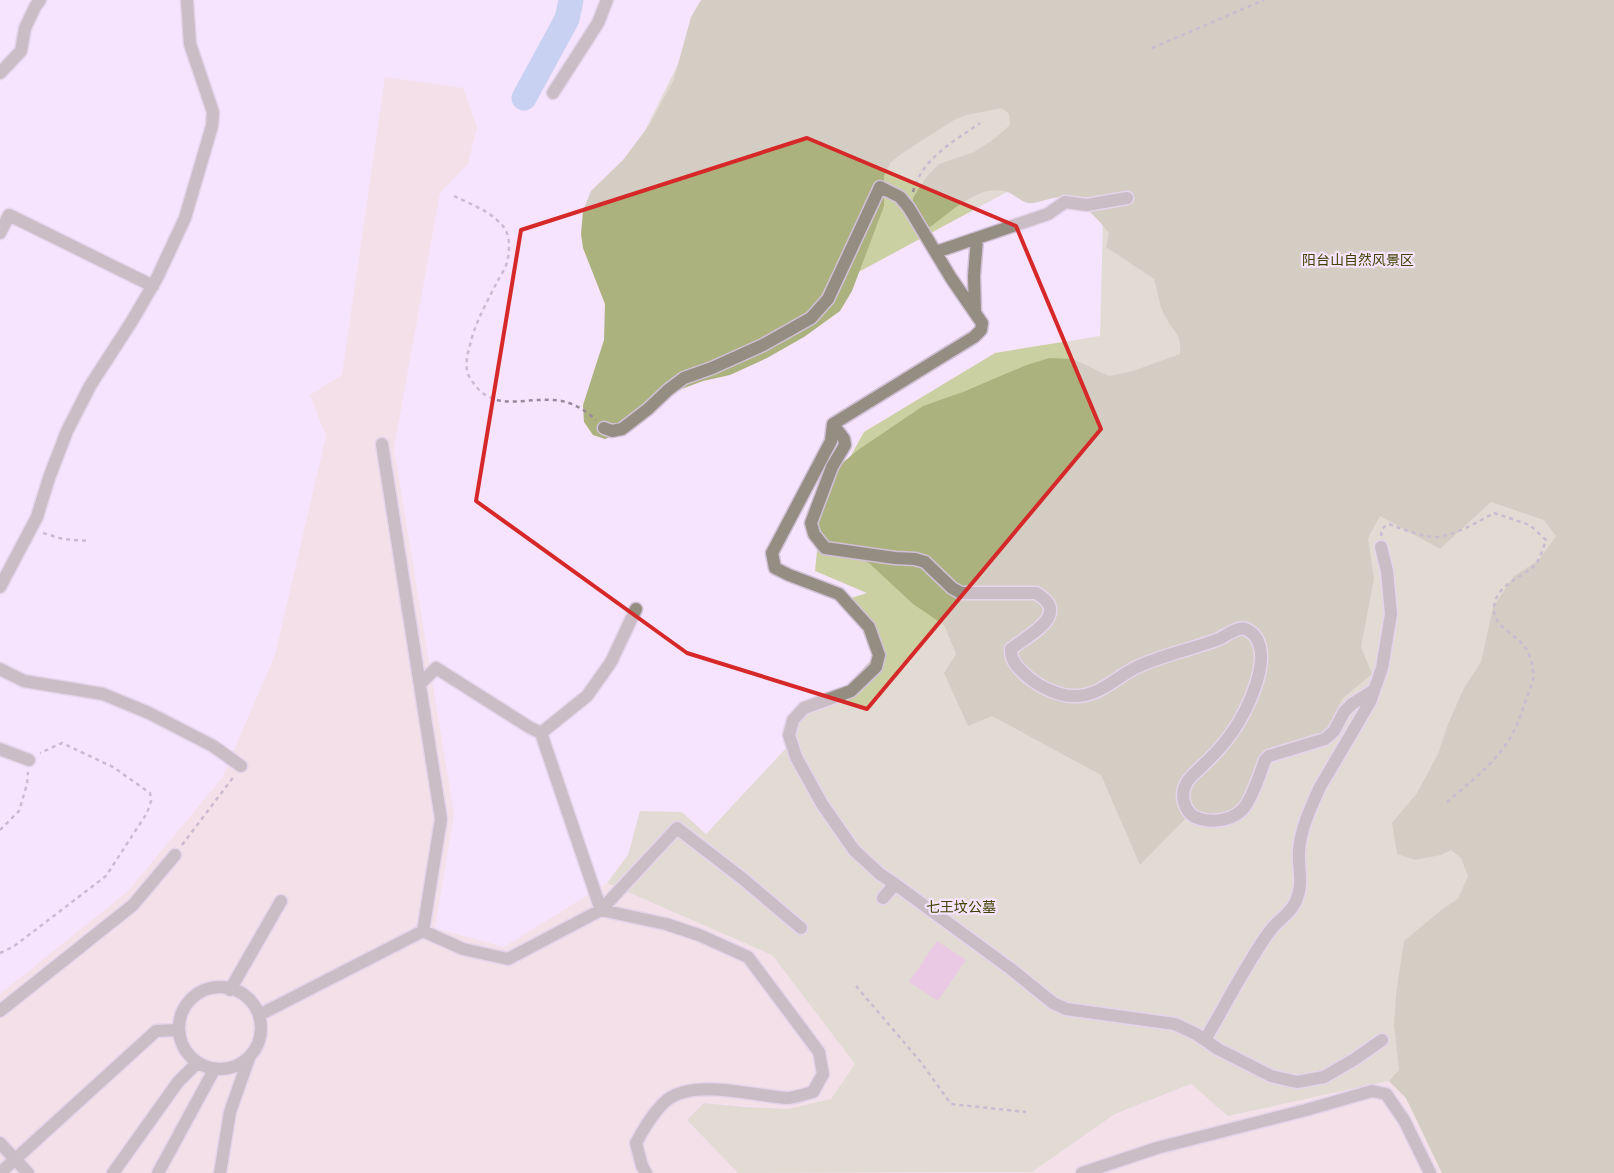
<svg xmlns="http://www.w3.org/2000/svg" width="1614" height="1173" viewBox="0 0 1614 1173" font-family="'Open Sans','Noto Sans SC',sans-serif">
<style>
.commercial{fill:#f2dccf}
.green{fill:#cbd0a3}
.forest{fill:#acb27d}
.lines{fill:none;stroke-linecap:round;stroke-linejoin:round}
.river{stroke:#91bbe2;stroke-width:25}
.building{fill:#dca8c5}
.minor-casing{stroke:#d1c0d7;stroke-width:15}
.path{stroke:#978a9c;stroke-width:2.5;stroke-dasharray:4 4;stroke-linecap:butt}
.minor{stroke:#948e82;stroke-width:12}
.marked{fill:none;stroke:#d62828;stroke-width:4;stroke-linejoin:round}
.labels{text-anchor:middle;dominant-baseline:central;stroke-width:4.5;stroke-linejoin:round;paint-order:stroke}
.park-label{font-size:14px;fill:#404402;stroke:#f6e3fd}
</style>
<rect width="100%" height="100%" fill="#f6e3fd"/>
<!-- commercial -->
<path class="commercial" d="M385,77L463,88L477,127L468,164L440,193L394,448L454,814L435,928L504,947L607,883L772,955L855,1064L832,1099L788,1109L704,1103L687,1120L738,1173H0V994L128,891L222,778L275,655L326,436L310,395L342,375Z
M1389,1081L1406,1098L1442,1173H1000L1032,1172L1115,1114L1192,1084L1228,1116Z"/>
<!-- green -->
<path class="green" d="M1614,0V1173H1442L1406,1098L1389,1081L1228,1116L1191,1084L1115,1114L1032,1172L738,1173L687,1120L704,1103L747,1107L788,1109L831,1099L855,1064L772,955L607,883L628,855L640,811L682,812L706,834L790,744L784,730L799,706L845,688L874,657L871,633L841,601L867,593L815,571L821,509L864,432L995,353L1100,336L1104,180L1070,158L686,365L618,306L594,233L699,22Z"/>
<!-- forest -->
<path class="forest" d="M701,0H1614V1173H1442L1406,1098L1389,1081L1399,1070L1394,1025L1396,994L1404,941L1445,907L1458,899L1468,876L1461,858L1451,850L1441,855L1415,860L1397,854L1392,823L1417,793L1438,754L1448,724L1464,688L1481,662L1493,607L1514,576L1539,560L1556,536L1544,520L1491,502L1440,549L1380,516L1368,538L1374,579L1361,647L1372,674L1342,699L1327,731L1263,751L1241,808L1205,823L1185,819L1140,865L1101,775L992,716L968,726L944,673L956,654L944,625L913,604L869,563L849,551L818,542L808,533L835,469L858,450L923,406L963,392L1024,366L1049,358L1073,359L1109,376L1133,371L1180,354C1182,334 1174,333 1166,318C1159,307 1158,291 1154,279L1106,247L1109,233C1096,217 1077,194 1054,198C1046,199 1036,204 1028,203C1020,201 1014,194 1007,192C978,183 952,212 930,227L919,225L912,214L913,198L926,177L939,164L974,152L994,139L1010,125L1009,114L1002,108L966,115L954,120L904,152L891,162L884,176V206L852,291L840,311L804,337L767,358L730,375L703,381L679,390L624,432L605,439L593,435L584,422L583,405L604,340L605,304L583,248L581,234L583,211L591,191L623,160L650,124L674,79L691,17Z"/>
<g class="lines">
<!-- river -->
<path class="river" d="M524,98L567,19L571,0"/>
</g>
<!-- building -->
<path class="building" d="M937,941L966,960L938,1001L909,982Z"/>
<g class="lines">
<defs>
<path id="minor" d="M0,73L21,51L25,28L35,7L40,0
M553,93L598,23L607,0
M0,233L9,215L153,286
M936,252L1048,214L1065,202L1087,205L1127,198
M975,313L974,276L977,238
M833,424L844,439L845,445L832,467L811,523L814,534L825,548L895,558L915,559L925,562L952,588L961,593H1036C1073,614 1028,635 1011,649C1010,661 1020,670 1028,677C1040,687 1060,697 1076,696C1098,696 1115,679 1133,669C1160,655 1191,650 1219,639C1225,636 1230,632 1236,630C1244,626 1249,630 1255,636C1273,660 1246,713 1231,734C1222,747 1210,759 1198,770C1194,774 1188,779 1186,784C1180,795 1184,811 1195,817C1211,824 1236,821 1246,805C1254,793 1260,774 1265,760L1269,756L1325,739L1334,731L1344,712L1352,704L1374,690
M604,428L612,431L622,429L648,409L668,390L684,378L712,368L763,345L811,318L828,299L880,187L900,197L909,208L951,278L982,323L981,330L974,337L833,424L831,441L772,553L775,568L789,575L839,594L869,627L879,655L876,667L851,691L804,708L793,720L789,735L796,757L822,804L854,850L880,874L895,884
M382,444L441,819L423,931L463,949L508,959L601,910L666,924L699,935L748,957L819,1052L823,1074L813,1092C805,1094 795,1098 787,1098C754,1096 695,1078 667,1100C655,1110 643,1130 636,1143L642,1166L646,1173
M0,587L37,517L49,478L67,431L90,386L132,321L157,278L185,218L212,126L213,112L190,44L187,0
M636,609L611,662L587,696L541,733L601,910L677,828L743,879L801,928
M0,669L24,681L103,694L149,713L213,746L241,766
M420,684L436,668L529,727L541,733
M0,749L29,760
M883,898L895,884L1011,969L1053,1003L1066,1009L1175,1024L1196,1034L1218,1049L1271,1076L1297,1082L1324,1077L1355,1059L1382,1040
M179 1028a41 41 0 1 1 82 0a41 41 0 1 1-82 0Z
M230,990L281,901
M0,1011L133,905L175,855
M259,1015L423,931
M1205,1040C1226,1004 1245,966 1269,932C1277,920 1290,915 1296,901C1304,883 1298,870 1299,852C1300,830 1311,807 1320,787L1370,702L1382,668L1391,614L1387,571L1381,547
M0,1143L28,1173
M0,1173L156,1031L178,1030
M113,1173L178,1082L197,1063
M158,1173L214,1070
M220,1173L230,1112L249,1058
M1082,1173L1157,1148L1306,1110L1372,1091L1386,1094L1404,1120L1430,1173"/>
</defs>
<!-- minor casing -->
<use href="#minor" class="minor-casing"/>
<!-- path -->
<path class="path" d="M1152,48L1264,0
M913,192C922,158 953,142 980,123
M454,196C470,204 488,210 500,223C510,232 510,245 508,258C507,266 501,275 497,282C487,302 475,323 470,345C467,356 464,368 470,378C491,413 519,398 552,400C569,400 584,409 596,420
M43,533L63,539L88,541
M1381,536L1382,529L1388,524C1401,528 1424,538 1437,537C1453,536 1480,521 1494,513L1530,525L1546,540C1543,548 1540,561 1533,567C1520,578 1500,584 1495,602C1488,626 1517,633 1527,650C1531,657 1534,670 1533,679C1532,685 1529,691 1527,697C1523,708 1520,719 1515,729C1500,760 1471,781 1446,803
M0,830L19,811L27,784L28,772
M182,845L235,775
M0,953L13,947L106,876L147,813L151,801L150,793L113,767L62,743L40,753
M856,986L920,1061L951,1104L1026,1112"/>
<!-- minor -->
<use href="#minor" class="minor"/>
</g>
<!-- marked area -->
<path d="M0 0H1614V1173H0ZM807,138L1016,226L1101,429L867,709L687,653L476,501L521,230Z" fill="#f6e3fd" fill-opacity=".55" fill-rule="evenodd"/>
<path class="marked" d="M807,138L1016,226L1101,429L867,709L687,653L476,501L521,230Z"/>
<g class="labels">
<!-- park labels -->
<g class="park-label">
<text x="1358" y="259">阳台山自然风景区</text>
<text x="961" y="906">七王坟公墓</text>
</g>
</g>
</svg>
